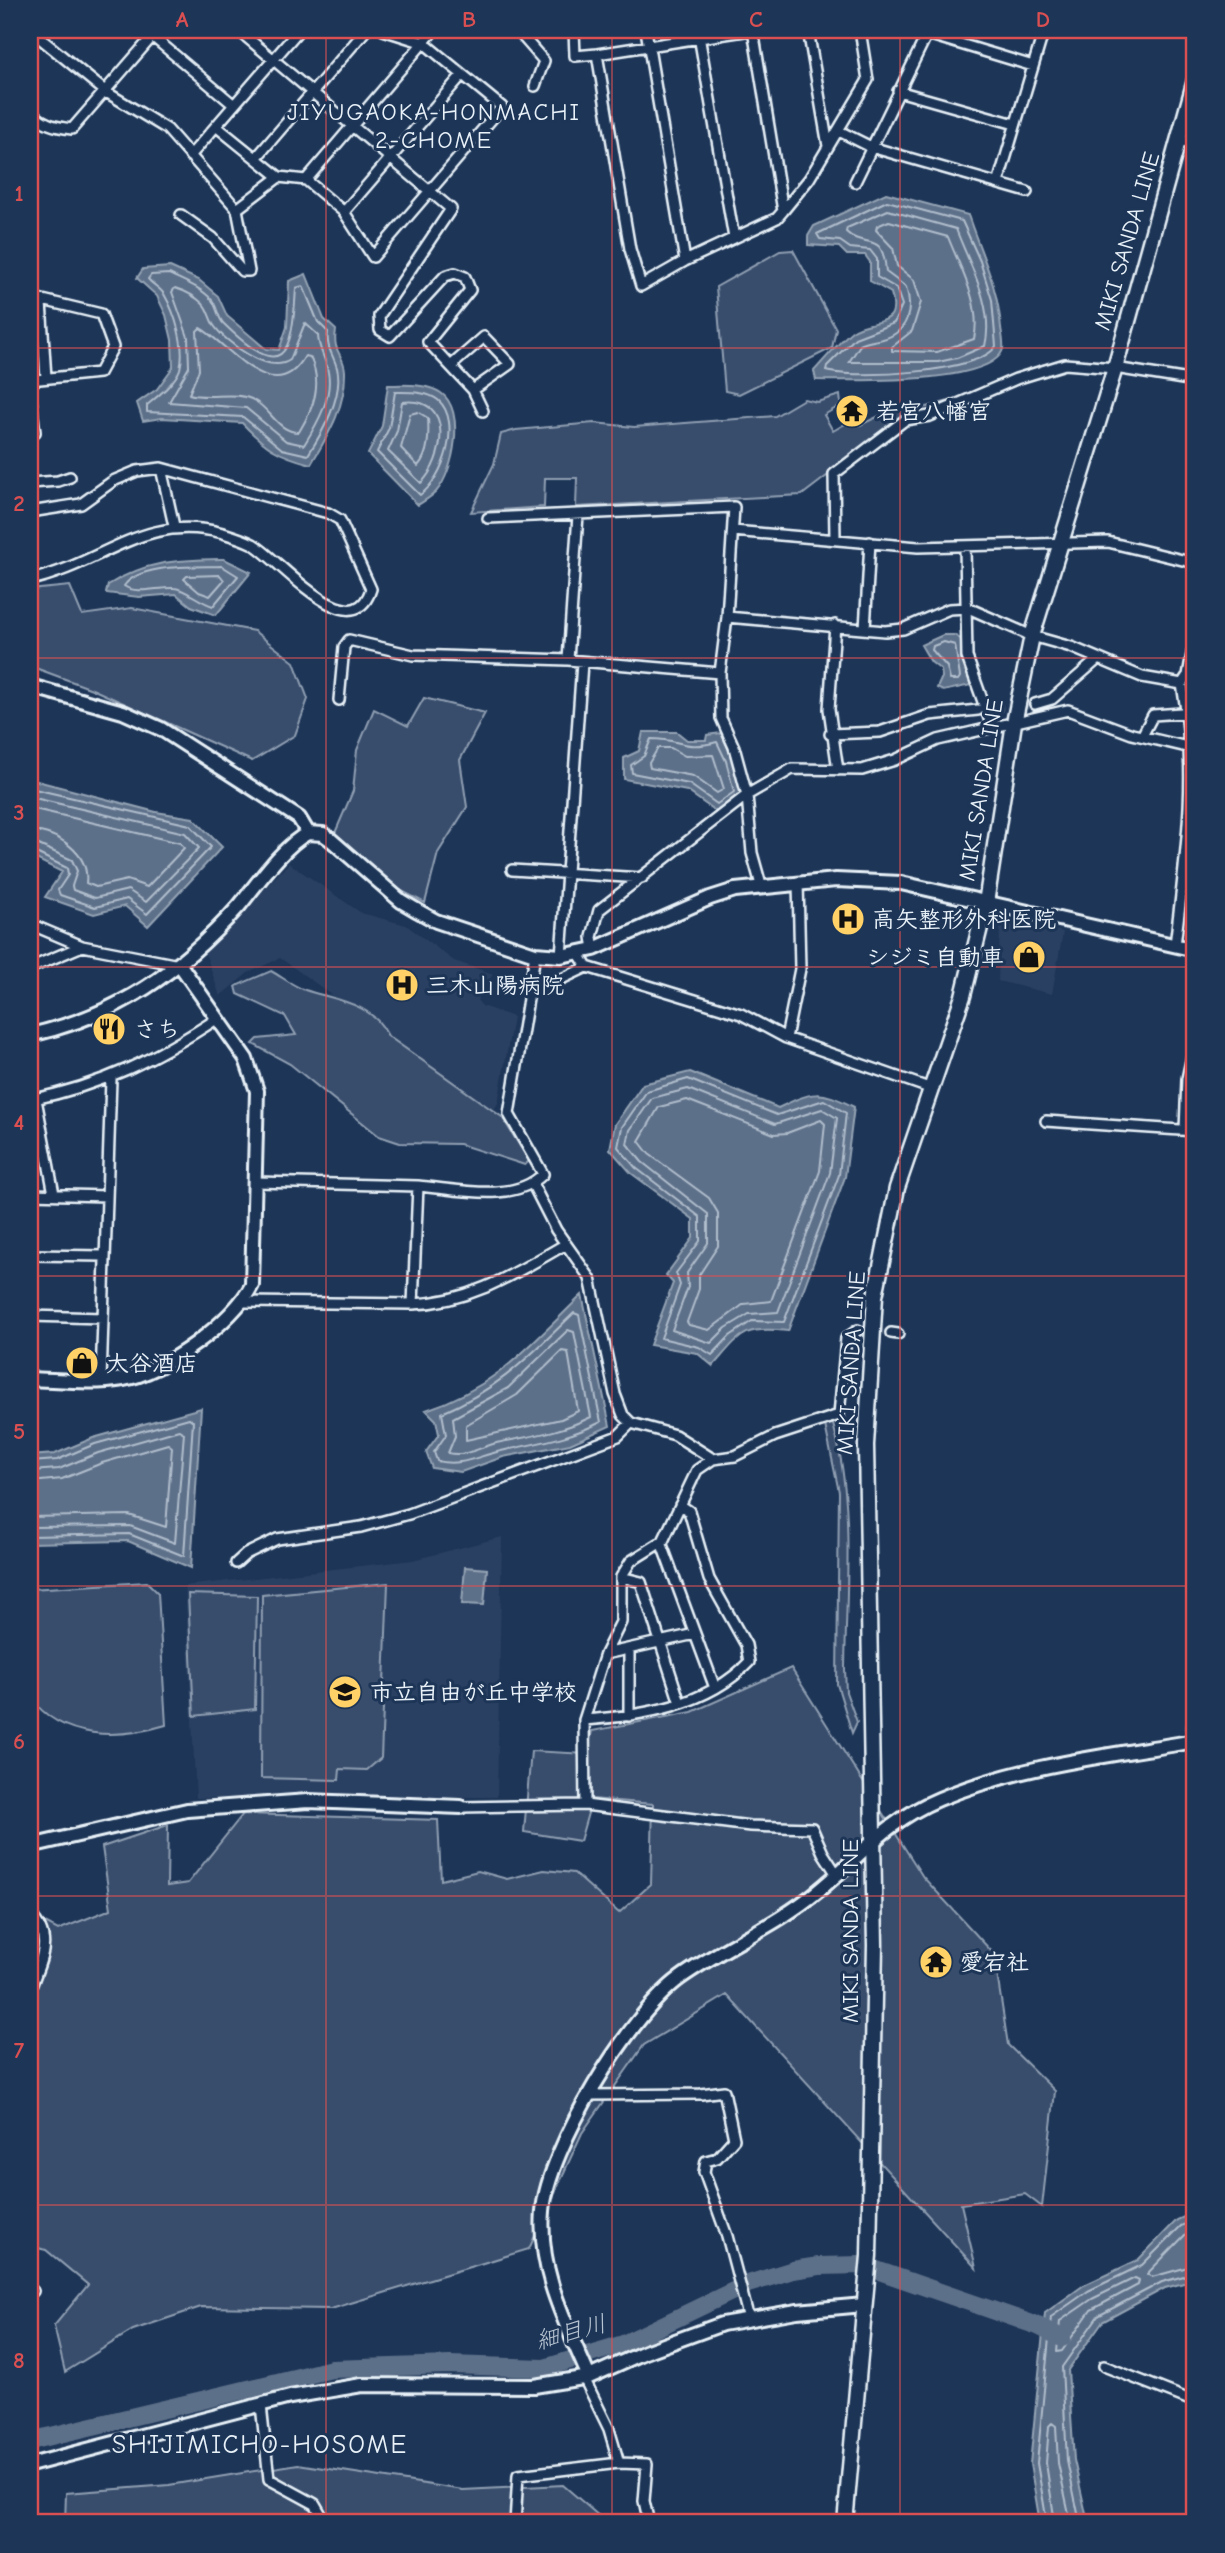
<svg xmlns="http://www.w3.org/2000/svg" width="1225" height="2553" viewBox="0 0 1225 2553" font-family="'Comic Neue','Klee One',sans-serif">
<style>
.built{fill:#2a4162}
.green{fill:#374d6c;stroke:#909fb2;stroke-width:2}
.water{fill:#5d7089;stroke:#95a4b5;stroke-width:2}
.lines{fill:none;stroke-linecap:round;stroke-linejoin:round}
.shore{stroke:#b0bdcc;stroke-width:2}
.river{stroke:#5d7089;stroke-width:18}
.street-tunnel{stroke:#3b516f;stroke-width:9;stroke-dasharray:9 4.5;stroke-linecap:butt}
.street-casing{stroke:#e8f1f8;stroke-width:14}
.secondary-casing{stroke:#e8f1f8;stroke-width:18}
.primary-casing{stroke:#e8f1f8;stroke-width:19}
.street{stroke:#1d3557;stroke-width:9}
.secondary{stroke:#1d3557;stroke-width:12}
.primary{stroke:#1d3557;stroke-width:14}
.grid{fill:none;stroke:#da5052;stroke-width:2;stroke-opacity:0.55}
.labels{text-anchor:middle;dominant-baseline:central;stroke-width:6;stroke-linejoin:round;paint-order:stroke}
.street-label{font-size:23px;fill:#e8f1f8;stroke:#1d3557}
.poi-label{font-size:23px;font-weight:bold;fill:#e8f1f8;stroke:#1d3557;text-anchor:start}
.neighbourhood-label{font-size:24px;letter-spacing:2px;fill:#e8f1f8;stroke:#1d3557}
.water-label{font-size:24px;font-style:italic;fill:#b7c4d1;stroke:#1d3557}
.quarter-label{font-size:26px;letter-spacing:2px;fill:#e8f1f8;stroke:#1d3557}
.neatline{fill:none;stroke:#da5052;stroke-width:2.5}
.grid-label{font-size:23px;text-anchor:middle;font-weight:bold;fill:#da5052}
</style>
<rect width="100%" height="100%" fill="#1d3557"/>
<filter id="ink" filterUnits="userSpaceOnUse"><feTurbulence type="fractalNoise" baseFrequency=".0143" numOctaves="2"/><feDisplacementMap in="SourceGraphic" scale="14" xChannelSelector="R" yChannelSelector="G"/><feConvolveMatrix kernelMatrix="1 2 1 2 8 2 1 2 1" color-interpolation-filters="sRGB"/></filter>
<g filter="url(#ink)">
<!-- built -->
<path class="built" d="M289,863L361,913L406,925L454,961L493,974L477,1000L482,1006L513,1017L498,1103L494,1110L280,958L248,973L220,996L205,952Z
M1012,920L1063,932L1052,994L998,981L1000,928Z
M502,1537L497,1797L196,1798L185,1586L413,1560Z"/>
<!-- green -->
<path class="green" d="M793,250L836,329L832,348L739,394L725,391L716,287L780,251Z
M840,395L841,405L824,415L833,431L852,420L860,425L905,404L927,407L945,402L938,411L908,414L802,495L576,507L577,478H545L544,507L471,512L494,464L501,434L516,430L594,423L634,427L775,416L804,399L817,402Z
M70,586L82,615L132,608L254,631L294,662L308,699L295,735L252,761L92,689L30,666V590Z
M424,698L485,713L460,760L467,807L438,853L425,903L396,888L335,833L353,791L357,750L374,709L408,726Z
M271,971C282,977 293,986 305,990C335,1000 372,1002 388,1036L502,1117L529,1161L525,1165L459,1144L400,1143L379,1136L290,1064L253,1044L258,1039L296,1035L285,1016L238,994L236,986Z
M833,1424C855,1503 846,1587 845,1669L846,1692L857,1722L852,1733L837,1684L839,1492L825,1425Z
M147,1582L158,1593L166,1725C119,1739 62,1741 30,1697V1589Z
M388,1583L381,1758L367,1770L340,1769L339,1780L261,1778L262,1595Z
M188,1594L257,1596L255,1709L194,1716Z
M791,1668L923,1877L994,1954L1008,2045L1055,2091L1042,2207L1025,2194L961,2204L976,2268L727,1995L644,2045L582,2133L529,2249L331,2309L201,2307L133,2330L65,2372L54,2326L88,2285L46,2250L30,2246V1915L58,1930L111,1909L102,1847L168,1825L167,1886L188,1883L243,1814L438,1820L441,1880L478,1871L507,1879L544,1870L574,1873L619,1913L651,1884L653,1804L592,1799L580,1841L524,1832L531,1751L587,1754L592,1731L692,1712Z
M298,2464L463,2490L563,2485L607,2523H65L66,2493L169,2485Z"/>
<!-- water -->
<path class="water" d="M886,193L968,215C981,254 998,286 1001,328C1002,334 1004,344 1003,349C992,386 848,380 816,380L814,371C822,362 843,338 852,331C872,317 902,330 891,293L870,281V262L865,255H847L839,247L808,245V236L814,226Z
M170,267L199,280L218,296L227,316L266,349L279,350L287,327L289,281L306,274L324,319L336,330C332,353 344,354 345,371C346,407 328,435 311,464C277,455 266,448 242,423L162,418L143,421L137,403L157,389L173,367L172,340L166,315L157,296L137,278L143,269Z
M388,385C404,385 427,383 441,393C466,410 454,472 436,492C431,497 424,501 418,505L368,454L382,426Z
M224,559L251,572L216,615L191,606L176,594L139,597L106,593L108,585C148,560 178,560 224,559Z
M943,635H954L962,640V659L971,685L943,691L937,688L942,677L941,670L931,662L921,645Z
M643,732H677L687,740H706L707,735L721,733L733,759L741,796L718,813L687,791L624,779V758L639,751Z
M33,780L156,812L193,818L222,847L148,926L125,906L94,914L45,897L62,872L30,856V799L33,798Z
M690,1072L778,1108C813,1091 819,1089 854,1107L845,1177L788,1331C743,1326 742,1333 713,1366L697,1353L650,1345L673,1283L666,1275L693,1238V1219L631,1173L610,1149L615,1124L643,1084Z
M582,1295L610,1426L570,1444L503,1457L461,1472L432,1468L426,1452L439,1434L436,1420L426,1410C498,1386 529,1346 582,1295Z
M201,1408L191,1568L128,1541L30,1543V1456L55,1454L93,1438Z
M465,1567L487,1569L484,1605L462,1604Z
M1195,2212V2280L1165,2288L1102,2322L1068,2370L1074,2460L1088,2523H1040L1030,2464L1045,2313L1084,2285L1138,2260L1177,2220Z"/>
<g class="lines">
<!-- shore -->
<path class="shore" d="M887,201L962,221L980,261L992,300L996,346C981,373 853,379 826,371L827,366L855,338L894,323L902,305L896,288L877,277V259L870,250L850,248L840,241L820,239L817,234Z
M888,210L956,229C969,264 995,307 985,346L957,358L938,362H849L860,345C868,341 875,341 883,339C909,332 913,308 906,287L886,272C883,228 865,250 846,232L847,228Z
M889,221L948,237C960,268 982,305 974,339L937,352L892,351V347L912,331L921,302L914,280L897,266L893,248L876,230L877,226Z
M169,274C183,281 200,287 211,299C217,305 217,316 223,323C284,383 292,357 296,288L303,286L318,322L328,332C326,348 333,354 337,368C344,396 322,433 308,455L282,449L243,417L147,412V405C158,396 175,383 180,369C186,347 175,313 164,294C160,288 153,285 148,279L151,275Z
M175,288C185,291 195,296 203,304C208,309 209,317 213,324C224,342 269,375 290,360L305,323L318,335C318,349 326,358 328,372C333,397 317,424 304,445L286,441L246,408L169,402L189,367L188,337L172,292Z
M200,328C228,343 274,411 305,356L310,357C323,384 314,407 299,432C279,433 271,410 255,401C237,390 209,400 189,394L199,370L197,331Z
M395,392C409,392 427,391 438,400C463,422 443,479 420,495L377,452L389,428Z
M402,402C456,395 444,461 421,483L388,451L397,431Z
M418,412L428,418C429,434 429,454 418,466L401,448L410,414Z
M222,566L238,576L213,606C201,603 184,588 174,588C158,587 137,595 124,586C139,563 197,567 222,566Z
M220,575L224,580L210,596L199,592L184,579L187,576Z
M944,642L955,645L960,677L958,680H950L947,667L932,650L933,646Z
M651,739C683,739 683,751 717,742L726,761L734,792L717,804L689,784L632,773L631,765L644,756Z
M658,748H671L685,756L713,755L724,789L717,793L693,776L650,768L649,763Z
M30,788L190,825L211,847L147,914L127,899L95,907L60,895L58,890L68,875L67,868L30,850
M30,797L185,833L199,848L146,902L128,890L95,898L73,890L72,886L77,871L72,860L30,841
M30,808L180,843L184,848L147,887L127,880L96,887L86,883C90,853 58,832 30,831
M688,1079L777,1115L824,1100L846,1113L839,1175L784,1322L752,1321L730,1336L712,1355L699,1347L661,1338L680,1285L676,1273L700,1241V1217L636,1168L618,1147L622,1127L647,1091Z
M688,1089L775,1124L822,1109L837,1118L830,1173L778,1312L749,1314L726,1328L711,1343L672,1330L688,1287L687,1273L708,1243V1214L642,1162L627,1144L630,1130L652,1098Z
M687,1100L774,1134L787,1133L821,1120L825,1124L820,1171L771,1301L744,1304L709,1330L689,1325L687,1322L699,1289V1275L718,1246V1213L709,1198L649,1154L639,1141L659,1107Z
M574,1313L579,1315L601,1422C568,1439 536,1443 501,1451C477,1456 462,1467 437,1461L434,1452L446,1435L442,1413C502,1387 528,1357 574,1313Z
M568,1330L574,1332L591,1417C561,1432 532,1436 501,1442C483,1445 466,1458 448,1453L455,1436L453,1418L508,1388Z
M562,1351L568,1352L578,1411L561,1419L466,1440V1425L517,1395Z
M30,1462L57,1460L95,1444L189,1418L193,1421L184,1556L129,1534L30,1536
M30,1471L59,1469L98,1453L179,1430L184,1433L175,1543L130,1526L30,1527
M30,1482L62,1479L102,1463L168,1444L172,1447L166,1527L129,1515L30,1517
M1195,2229L1186,2234L1147,2274L1152,2277L1195,2265
M1135,2278L1139,2280L1138,2285L1091,2310L1062,2351L1057,2352L1060,2321L1092,2299Z
M1047,2523L1037,2463L1051,2317L1088,2291L1142,2265L1181,2226L1195,2220
M1055,2523L1046,2463L1049,2426L1052,2423L1056,2426L1058,2463L1071,2523
M1080,2523L1067,2461L1062,2367L1098,2316L1162,2282L1195,2273"/>
<!-- river -->
<path class="river" d="M30,2441L332,2369L450,2365L544,2368L623,2344L748,2284L793,2270L819,2266L862,2265L1038,2326L1062,2338"/>
<!-- street-tunnel -->
<path class="street-tunnel" d="M981,710L1035,704
M858,1330L891,1333"/>
<defs>
<path id="street" d="M145,30L234,105
M238,30L451,209L379,316L380,330L390,336L445,276L455,273L465,277L470,290L428,342L473,390L483,411
M517,30L544,61L535,86
M574,30L575,56L597,54
M646,30L685,261
M698,30L734,238
M751,30L597,54L630,249L641,286L685,261L777,218L783,211L753,30
M808,30L828,146
M35,34L106,92L167,129L237,209L279,177L306,180L344,212L373,257L502,107L424,43L383,30
M927,34L1033,66
M898,91L1015,124
M30,110C42,124 55,127 72,129L158,30
M216,126L279,177
M839,131L871,147L1027,192
M1178,141L1195,142
M190,156L299,30
M257,157L366,30
M306,180L434,30
M855,182L929,30
M998,183L1044,30
M783,211L809,179L868,80L860,30
M344,212L462,75
M181,215L213,238L242,271H249L237,209
M30,297L101,314L113,347L99,373L30,380
M41,302L46,378
M452,365L484,337L510,364L473,390
M30,392L35,432L30,434
M161,468L174,526
M30,483L58,481L70,477
M30,512L81,504L113,481L137,471L161,468L328,513L340,520L371,589C352,649 279,559 253,544C245,540 233,536 223,533C144,512 103,564 30,580
M488,518L734,507L727,617L720,673L721,718L734,747L747,795L752,853L761,885
M733,531L918,547L1108,542L1195,563
M835,538L834,474L905,420L930,416L1016,379L1065,364L1115,368L1195,381
M965,546L967,657L992,727
M727,617L885,631L903,629L949,609L968,608L1032,636L1071,647L1142,677L1182,684
M835,625L829,709L838,770
M865,629L870,542
M568,660L578,515
M339,700L344,647L349,640L413,655L568,660L720,673
M1035,704L1052,699L1098,659
M830,734L880,732L930,715L978,710
M1142,736L1153,715L1195,712
M512,870L642,878
M30,924L82,946L179,965
M1175,945C1186,855 1198,774 1182,684L1188,675L1195,638
M594,949L592,937L599,910L747,795L792,769L862,770L895,760L938,740L1068,710L1132,734L1187,747
M561,956L582,663
M587,967L741,1014L786,1038L932,1089
M30,968L82,946
M530,987L535,954
M786,1038L800,969L798,882
M36,1099L54,1194
M30,1100C103,1085 156,1059 218,1018
M1046,1121L1195,1131
M1185,1130L1187,1079L1195,1042
M533,1185L556,1230L590,1278L615,1394L623,1415L631,1423L675,1435L713,1459
M418,1186C457,1189 514,1204 543,1174L509,1114L530,987L551,984L587,967L579,954
M30,1194L107,1196
M30,1255L105,1256
M243,1302L413,1304L418,1186L256,1182
M413,1304C472,1302 517,1272 566,1244
M30,1316L103,1318
M891,1333L898,1334
M101,1380L111,1079
M661,1542L715,1688
M236,1563L246,1554L277,1539L361,1527L409,1514L618,1436L631,1423
M621,1577L641,1582L680,1703
M629,1650V1716
M605,1654L695,1634
M584,1720C641,1716 708,1706 749,1662L746,1645L709,1579L689,1511L680,1505
M1192,1742L1195,1680
M585,1805L584,1720L605,1654L621,1622V1577L631,1561L663,1541L697,1470L713,1459L735,1456L775,1436L839,1415L846,1338L858,1330
M461,1807L585,1805L750,1826L812,1828L823,1853L836,1873
M30,1914C55,1940 40,1960 30,1990
M588,2095L701,2094L724,2091L734,2139L717,2158L706,2161L704,2172L727,2236L749,2319
M30,2289L33,2291
M1104,2366L1195,2402
M584,2378L609,2429L619,2463
M261,2405L269,2479L315,2504L326,2523
M515,2523L518,2475L619,2463L647,2464L644,2501L649,2523"/>
<path id="secondary" d="M30,686L123,712L161,729L299,818L308,833
M308,833L323,834L330,839L401,901L418,911L436,921L535,954L561,956L594,949L710,898L735,890L836,880L901,883L1195,950
M30,1035C117,1016 180,972 239,906C257,884 284,845 308,833
M30,1379C60,1380 93,1384 123,1379C164,1373 234,1321 252,1285L257,1091L246,1059L180,965
M30,1846L187,1810L308,1801L461,1807
M589,2377C566,2323 538,2272 543,2211C548,2149 629,2015 680,1978C723,1947 776,1926 818,1891C861,1856 886,1821 939,1799C1020,1765 1108,1756 1195,1741
M30,2465L290,2397L362,2385L534,2386L589,2377L645,2352L722,2324L797,2311L864,2305"/>
<path id="primary" d="M845,2523L869,2256L875,1945L866,1445L875,1296L897,1188L963,996L986,903L1014,723L1032,636L1115,368L1195,80"/>
</defs>
<!-- street casing -->
<use href="#street" class="street-casing"/>
<!-- secondary casing -->
<use href="#secondary" class="secondary-casing"/>
<!-- primary casing -->
<use href="#primary" class="primary-casing"/>
<!-- street -->
<use href="#street" class="street"/>
<!-- secondary -->
<use href="#secondary" class="secondary"/>
<!-- primary -->
<use href="#primary" class="primary"/>
</g>
</g>
<!-- grid -->
<path class="grid" d="M326,30V2523M612,30V2523M900,30V2523M30,348H1195M30,658H1195M30,967H1195M30,1276H1195M30,1586H1195M30,1896H1195M30,2205H1195"/>
<!-- icons -->
<defs>
<symbol id="temple-disc" viewBox="-11 -11 22 22"><circle r="9.5" fill="#ffd166" stroke="#1d3557"/><path d="M0-6L5-2H3V0L6.5 2.5H4V6H1.5V3h-3V6H-4V2.5H-6.5L-3 0V-2H-5Z" fill="#111"/></symbol>
<symbol id="hospital-disc" viewBox="-11 -11 22 22"><circle r="9.5" fill="#ffd166" stroke="#1d3557"/><path d="M-5-5h3v3.5h4V-5h3V5h-3V1.5h-4V5h-3Z" fill="#111"/></symbol>
<symbol id="shop-disc" viewBox="-11 -11 22 22"><circle r="9.5" fill="#ffd166" stroke="#1d3557"/><path d="M-5-2.5h2.3a2.7 3.5 0 0 1 5.4 0H5L5.5 6h-11ZM-1.5-2.5h3a1.5 2.3 0 0 0-3 0Z" fill="#111"/></symbol>
<symbol id="restaurant-disc" viewBox="-11 -11 22 22"><circle r="9.5" fill="#ffd166" stroke="#1d3557"/><path d="M-5-6h1v4h1v-4h1v4h1v-4h1v5L-1.5 .5V6h-2V.5L-5-1ZM5-6V6H3V1.5H1.5Q1.5-4 5-6Z" fill="#111"/></symbol>
<symbol id="school-disc" viewBox="-11 -11 22 22"><circle r="9.5" fill="#ffd166" stroke="#1d3557"/><path d="M0-5L7-2L0 1L-7-2ZM-4 1L0 2.5L4 1V4Q0 6-4 4Z" fill="#111"/></symbol>
</defs>
<g fill-rule="evenodd">
<use href="#temple-disc" x="833" y="392" width="38" height="38"/>
<use href="#hospital-disc" x="829" y="900" width="38" height="38"/>
<use href="#shop-disc" x="1010" y="938" width="38" height="38"/>
<use href="#hospital-disc" x="383" y="966" width="38" height="38"/>
<use href="#restaurant-disc" x="90" y="1010" width="38" height="38"/>
<use href="#shop-disc" x="63" y="1344" width="38" height="38"/>
<use href="#school-disc" x="326" y="1673" width="38" height="38"/>
<use href="#temple-disc" x="917" y="1943" width="38" height="38"/>
</g>
<g class="labels">
<!-- street labels -->
<g class="street-label">
<text transform="translate(1127 241) rotate(-74)">MIKI SANDA LINE</text>
<text transform="translate(981 790) rotate(-81)">MIKI SANDA LINE</text>
<text transform="translate(851 1363) rotate(-86)">MIKI SANDA LINE</text>
<text transform="translate(850 1931) rotate(-90)">MIKI SANDA LINE</text>
</g>
<!-- poi labels -->
<g class="poi-label">
<text x="876" y="411">若宮八幡宮</text>
<text x="872" y="919">高矢整形外科医院</text>
<text x="1004" y="957" text-anchor="end">シジミ自動車</text>
<text x="426" y="985">三木山陽病院</text>
<text x="134" y="1029">さち</text>
<text x="106" y="1363">大谷酒店</text>
<text x="370" y="1692">市立自由が丘中学校</text>
<text x="960" y="1962">愛宕社</text>
</g>
<!-- neighbourhood labels -->
<g class="neighbourhood-label">
<text x="434" y="112">JIYUGAOKA-HONMACHI<tspan x="434" dy="28">2-CHOME</tspan></text>
</g>
<!-- water labels -->
<g class="water-label">
<text transform="translate(571 2332) rotate(-15)">細目川</text>
</g>
<!-- quarter labels -->
<g class="quarter-label">
<text x="260" y="2445">SHIJIMICHO-HOSOME</text>
</g>
</g>
<!-- margin -->
<rect width="1225" height="2553" fill="none" stroke="#1d3557" stroke-width="77"/>
<rect x="38" y="38" width="1148" height="2476" class="neatline"/>
<g class="grid-label">
<text x="182" y="27">A</text>
<text x="469" y="27">B</text>
<text x="756" y="27">C</text>
<text x="1043" y="27">D</text>
<text x="19" y="201">1</text>
<text x="19" y="511">2</text>
<text x="19" y="820">3</text>
<text x="19" y="1130">4</text>
<text x="19" y="1439">5</text>
<text x="19" y="1749">6</text>
<text x="19" y="2058">7</text>
<text x="19" y="2368">8</text>
</g>
</svg>
